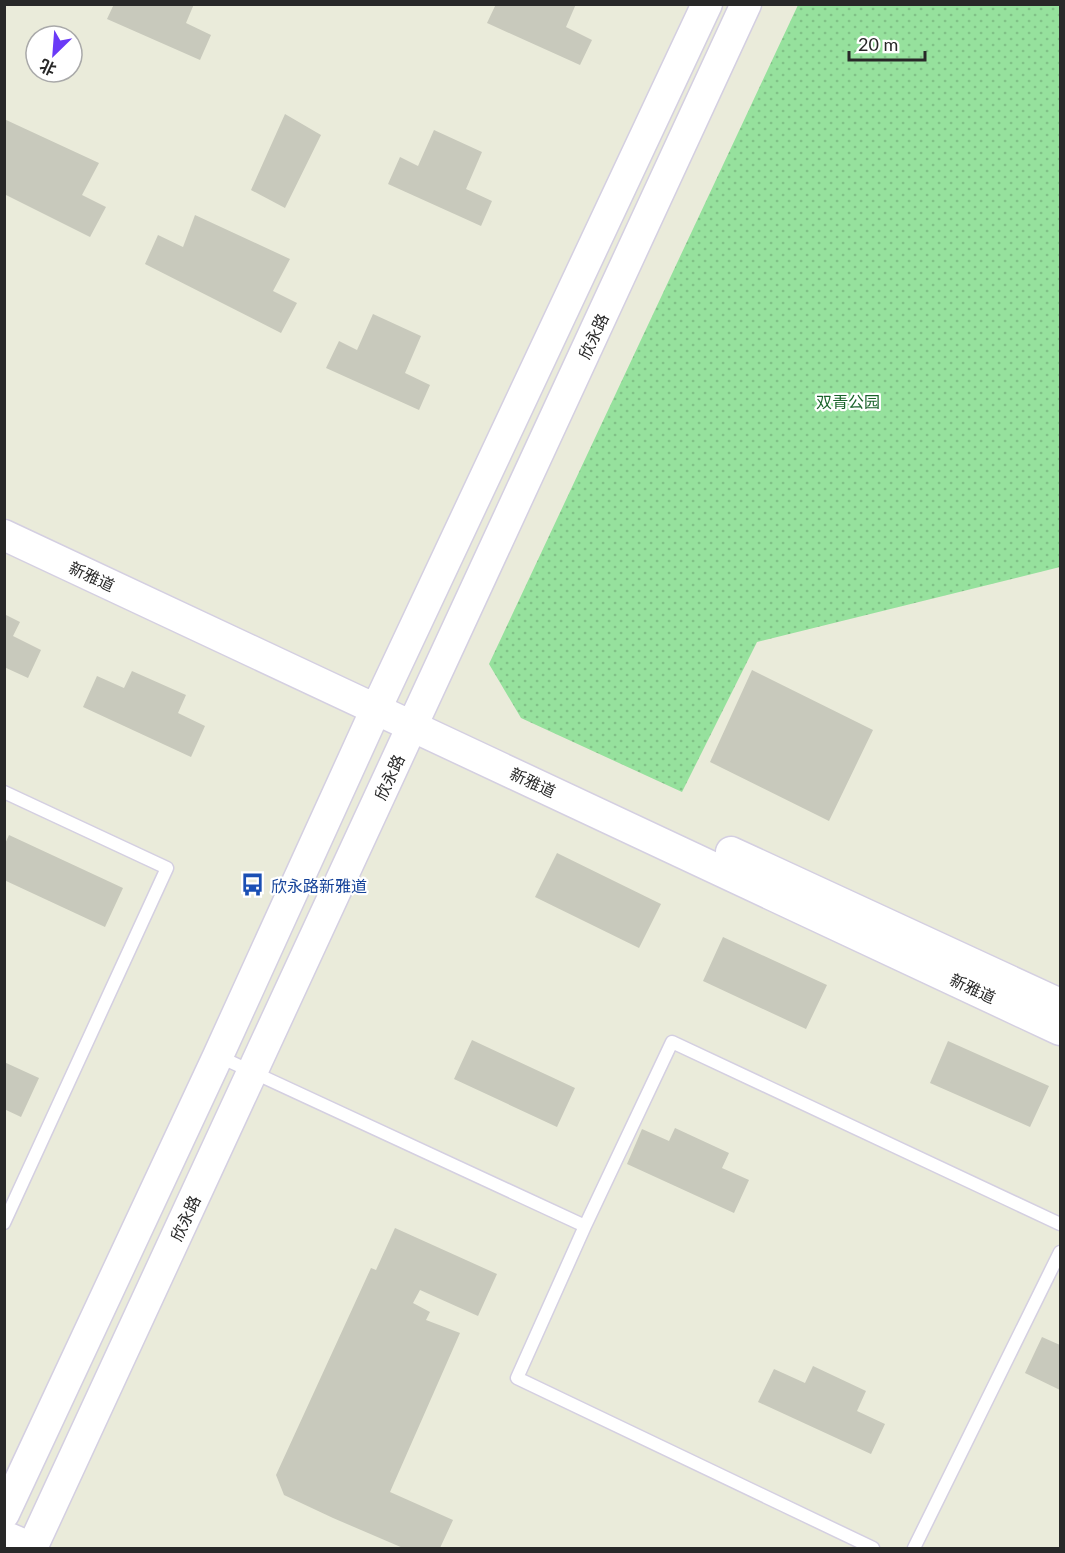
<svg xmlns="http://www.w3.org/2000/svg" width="1065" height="1553" viewBox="0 0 1065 1553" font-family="Lato,'Noto Sans SC',sans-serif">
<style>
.grass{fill:url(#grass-dots)}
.building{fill:#c8c9bc}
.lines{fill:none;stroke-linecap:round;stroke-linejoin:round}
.service-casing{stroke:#d4cfe1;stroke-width:15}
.tertiary-casing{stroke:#d4cfe1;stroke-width:33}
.service{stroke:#fff;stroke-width:12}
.tertiary{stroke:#fff;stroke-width:30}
.labels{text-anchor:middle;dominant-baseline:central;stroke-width:4.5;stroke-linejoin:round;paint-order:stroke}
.street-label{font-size:16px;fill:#282828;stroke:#fff}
.park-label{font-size:16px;fill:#1a632b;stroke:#fff}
.transit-label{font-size:16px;fill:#164399;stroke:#fff;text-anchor:start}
</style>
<defs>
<pattern id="grass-dots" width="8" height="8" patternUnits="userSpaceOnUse" patternTransform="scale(1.5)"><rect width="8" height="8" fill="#96e19d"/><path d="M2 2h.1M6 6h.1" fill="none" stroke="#81c187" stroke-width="1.8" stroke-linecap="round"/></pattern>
</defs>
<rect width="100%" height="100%" fill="#eaebda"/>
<!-- grass -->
<path class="grass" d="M798,5H1060V567L757,642L682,792L521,718L489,664Z"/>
<!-- building -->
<path class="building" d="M114,4H194L186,23L211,35L200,60L107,19Z
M496,4H576L566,27L592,40L580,65L487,23Z
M285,114L321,135L285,208L251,190Z
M4,119L99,163L82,195L106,207L90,237L4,194Z
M434,130L482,152L466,189L492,201L481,226L388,184L400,157L418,166Z
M195,215L290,259L273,291L297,303L281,333L145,264L158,235L183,247Z
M373,314L421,336L405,373L430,385L419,410L326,368L339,341L357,350Z
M4,614L20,622L13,636L41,650L28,678L4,667Z
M752,670L873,730L829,821L710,762Z
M132,671L186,695L178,713L205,726L191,757L83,707L97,676L124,688Z
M9,835L123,888L105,927L4,880V846Z
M557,853L661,904L639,948L535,897Z
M723,937L827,985L806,1029L703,981Z
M472,1040L575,1088L557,1127L454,1079Z
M948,1041L1049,1086L1030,1127L930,1083Z
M4,1062L39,1078L21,1117L4,1109Z
M675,1128L729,1153L722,1168L749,1180L734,1213L627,1164L642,1129L669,1141Z
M395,1228L497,1274L478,1316L420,1290L413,1303L430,1312L426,1320L460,1333L390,1492L453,1520L440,1548H403L333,1518L284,1495L276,1475L371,1268L376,1270Z
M1042,1337L1060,1345V1390L1025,1373Z
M813,1366L866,1391L857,1411L885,1424L871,1454L758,1402L774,1369L805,1383Z"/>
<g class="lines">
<defs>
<path id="service" d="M4,792L167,868L4,1223
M218,1056L585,1226
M873,1548L517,1378L585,1226L672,1042L1060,1224
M914,1548L1060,1252"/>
<path id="tertiary" d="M4,535L1060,1030
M731,852L1060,1004
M4,1514L218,1056L376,709L707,4
M4,1536L32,1548L746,4"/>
</defs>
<!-- service casing -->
<use href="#service" class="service-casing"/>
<!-- tertiary casing -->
<use href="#tertiary" class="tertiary-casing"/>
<!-- service -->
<use href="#service" class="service"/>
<!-- tertiary -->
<use href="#tertiary" class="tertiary"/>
</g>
<!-- icons -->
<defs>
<symbol id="bus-bare" viewBox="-9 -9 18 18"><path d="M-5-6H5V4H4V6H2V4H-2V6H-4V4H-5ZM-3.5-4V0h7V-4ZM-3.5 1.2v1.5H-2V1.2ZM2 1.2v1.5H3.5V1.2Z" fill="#1a4fb4" stroke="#fff" stroke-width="2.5" paint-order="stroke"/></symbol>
</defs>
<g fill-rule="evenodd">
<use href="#bus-bare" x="236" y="868" width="33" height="33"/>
</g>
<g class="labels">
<!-- street labels -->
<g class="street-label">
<text transform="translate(593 336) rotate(-65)">欣永路</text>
<text transform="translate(92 576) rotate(25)">新雅道</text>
<text transform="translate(389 777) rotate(-65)">欣永路</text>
<text transform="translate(533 782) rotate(25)">新雅道</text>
<text transform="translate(973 988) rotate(25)">新雅道</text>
<text transform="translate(185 1218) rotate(-65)">欣永路</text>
</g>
<!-- park labels -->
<g class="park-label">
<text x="848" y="401">双青公园</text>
</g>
<!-- transit labels -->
<g class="transit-label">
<text x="271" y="885">欣永路新雅道</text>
</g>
</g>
<!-- border -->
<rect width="1065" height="1553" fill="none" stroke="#282828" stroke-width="12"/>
<!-- north arrow -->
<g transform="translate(54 54) rotate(205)"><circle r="28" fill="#ffffff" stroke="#a9a9a9" stroke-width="1.5"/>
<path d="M0-4.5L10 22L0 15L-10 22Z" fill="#6a3af7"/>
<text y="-9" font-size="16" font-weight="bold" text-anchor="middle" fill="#282828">北</text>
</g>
<!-- scale -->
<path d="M849 51v9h76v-9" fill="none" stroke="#282828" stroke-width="3"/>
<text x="858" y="51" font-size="18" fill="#282828" stroke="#ffffff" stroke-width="4.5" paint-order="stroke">20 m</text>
</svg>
